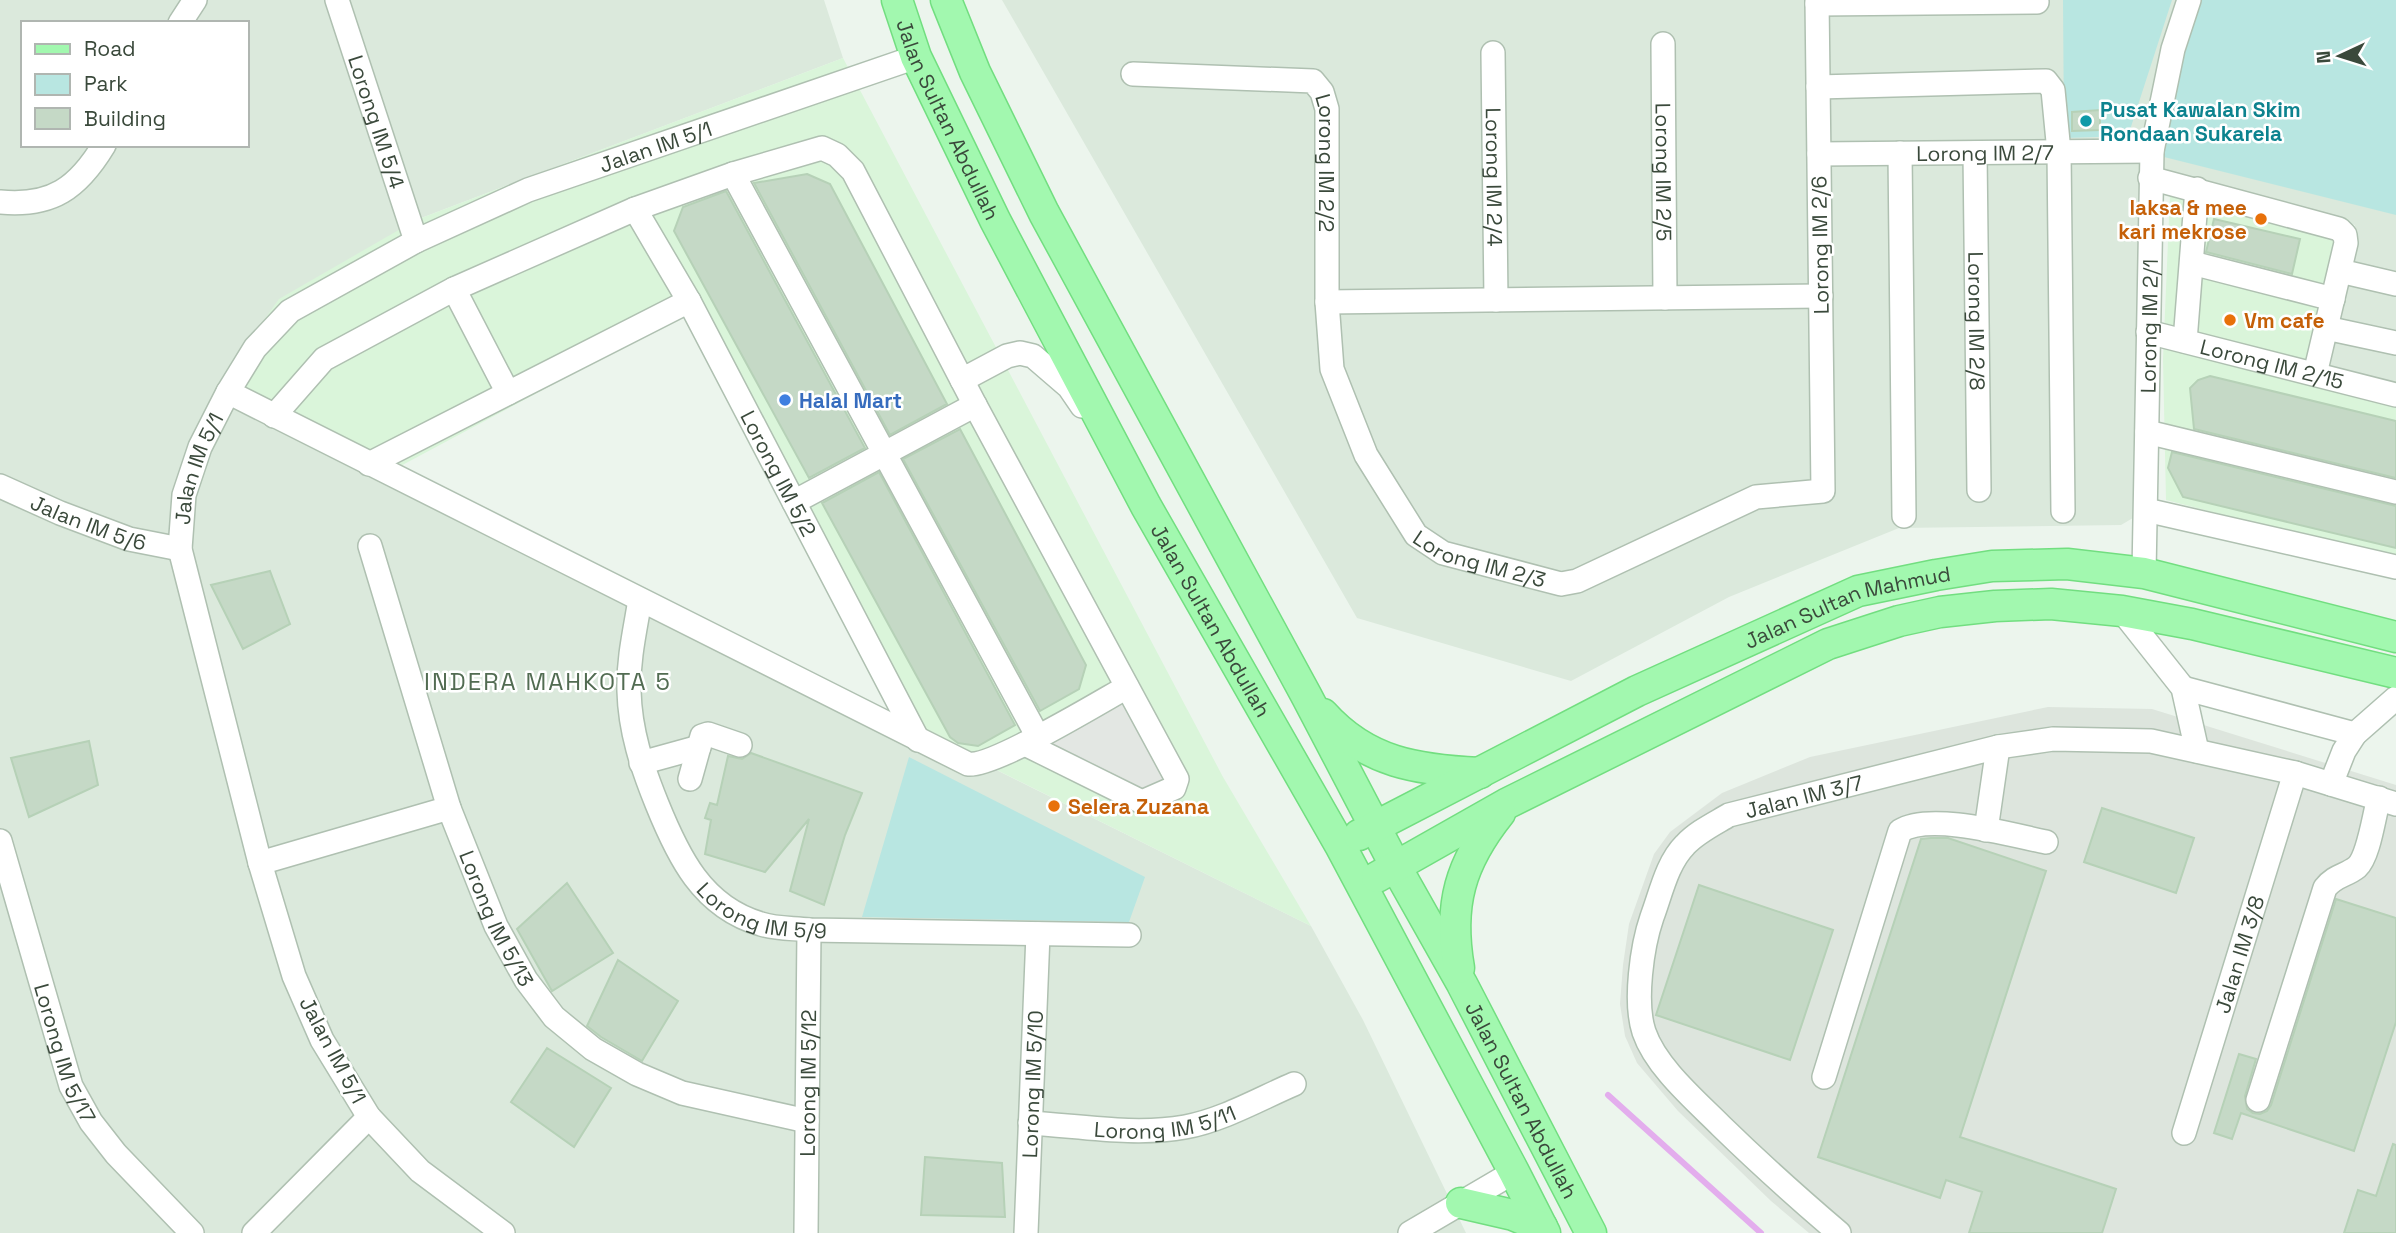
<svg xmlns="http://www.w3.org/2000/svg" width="2396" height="1233" viewBox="0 0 2396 1233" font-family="'Space Grotesk',sans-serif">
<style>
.residential{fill:#dbe9dc;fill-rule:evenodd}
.commercial{fill:#daf5da}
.industrial{fill:#dde5dd}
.green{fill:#b8e6e1}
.parking{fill:#e3e7e3}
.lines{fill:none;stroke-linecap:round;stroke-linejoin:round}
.stream{stroke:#e3aded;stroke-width:6}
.building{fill:#c5d9c6;stroke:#b6d1b7;stroke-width:2}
.minor-casing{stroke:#afc0b1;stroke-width:26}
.major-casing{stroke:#72de80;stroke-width:33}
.minor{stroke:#fff;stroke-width:23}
.major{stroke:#a2f8af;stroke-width:30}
.culture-dot{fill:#0f9aa8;stroke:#fff;stroke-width:2.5}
.food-dot{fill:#e8710a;stroke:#fff;stroke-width:2.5}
.shop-dot{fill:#3f7fe0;stroke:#fff;stroke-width:2.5}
.labels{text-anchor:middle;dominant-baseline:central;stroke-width:5;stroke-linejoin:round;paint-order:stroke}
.culture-label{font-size:21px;font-weight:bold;fill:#0d838f;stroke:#fff;text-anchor:start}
.street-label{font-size:21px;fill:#3a493b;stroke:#fff}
.food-label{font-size:21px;font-weight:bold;fill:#c56008;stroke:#fff;text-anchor:start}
.shop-label{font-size:21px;font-weight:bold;fill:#366cbe;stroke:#fff;text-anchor:start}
.quarter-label{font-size:24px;letter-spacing:2px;fill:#526c52;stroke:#fff}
</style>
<rect width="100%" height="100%" fill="#ecf5ed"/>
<!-- residential -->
<path class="residential" d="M0,0H824L843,58L416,220L218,384L1311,926L1363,1020L1466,1233H0ZM23,23H247V145H23Z
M1002,0H2396V390L2319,371L2355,225L2154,175L2150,508L2121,525L1899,528L1729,597L1571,681L1357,618Z"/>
<!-- commercial -->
<path class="commercial" d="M843,58L1223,777L1311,926L894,719L683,315L393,470L218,384L279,299L416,220Z
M2171,171L2348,219L2310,382L2396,404V560L2166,500L2163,359Z"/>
<!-- industrial -->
<path class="industrial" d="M2048,707L2152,709L2396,785V1233H1809L1771,1201L1678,1111L1637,1063L1625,1036L1620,1004L1623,965L1629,924L1654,854L1670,832L1722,793L1810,757Z"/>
<!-- green -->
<path class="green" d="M2063,0H2172L2128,136L2064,138Z
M2195,0H2396V215L2148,153Z
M909,757L1145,877L1129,922L862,917Z"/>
<!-- parking -->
<path class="parking" d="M1130,699L1168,785L1142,799L1042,747Z"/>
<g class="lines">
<!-- stream -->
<path class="stream" d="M1608,1095L1761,1233"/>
</g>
<!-- building -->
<path class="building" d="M2100,110V130L2072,131V112Z
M807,174L830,184L947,404L890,435L754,183Z
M726,191L865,448L809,478L674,231L683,207Z
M2214,219L2300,239L2292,274L2206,252Z
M2210,376L2396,421V478L2194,429L2190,388L2198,380Z
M960,429L1086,665L1079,689L1040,711L903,459Z
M2172,452L2396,506V548L2183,497L2168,468Z
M879,472L1015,725L978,746L958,743L950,737L822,503Z
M270,571L290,624L243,649L211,585Z
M89,741L98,785L29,817L11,758Z
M751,753L862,793L845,835L824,905L790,891L809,819L765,872L705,854L711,820L705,818L710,803L717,805L728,756L742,759Z
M2102,808L2194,838L2176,893L2084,862Z
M1931,838H1948L2046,871L1960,1137L2116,1189L2102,1233H1969L1982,1192L1946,1180L1940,1198L1818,1157L1921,839Z
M567,883L613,953L552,991L517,929Z
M1699,885L1833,930L1790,1060L1656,1015Z
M2336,899L2396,918V1022L2354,1151L2241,1113L2232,1139L2214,1133L2239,1054L2256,1059L2245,1096L2247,1109L2253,1113L2260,1114L2267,1111L2271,1105Z
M618,960L678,1001L642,1061L601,1037L587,1026Z
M547,1048L611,1088L574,1147L511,1102Z
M2393,1144L2396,1145V1233H2344L2358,1190L2376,1196Z
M925,1157L1002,1163L1005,1217L921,1215Z"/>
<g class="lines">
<defs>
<g id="minor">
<path id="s1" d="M337,0L416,241"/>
<path d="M1817,4L2037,2"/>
<path d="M180,23L195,0"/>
<path id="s2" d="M1663,44L1665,298"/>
<path id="s3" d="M1493,53L1496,300"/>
<path id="s4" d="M1133,74L1313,81L1322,92L1327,109V302L1332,369L1366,455L1416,535L1443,553L1561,584L1577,581L1756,497L1823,491L1817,0"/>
<path d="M1818,87L2046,81L2053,90L2059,152L2063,511"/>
<path d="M1900,153L1904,516"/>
<path id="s5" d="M1975,153L1979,490"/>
<path id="s6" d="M1819,154L2152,151"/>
<path d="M733,174L1038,737"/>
<path d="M2150,178L2339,229L2345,235L2346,243L2315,374"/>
<path d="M0,202C52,207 78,188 104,145"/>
<path id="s7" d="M635,209L689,301L918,740"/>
<path d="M2192,263L2333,299"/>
<path d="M2340,271L2396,284"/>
<path d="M454,289L508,393"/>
<path d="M1327,302L1821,296"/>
<path d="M2326,328L2396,343"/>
<path id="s8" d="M2148,332L2396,395"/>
<path d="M2185,341L2197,189"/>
<path d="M962,380L1007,356L1020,353L1033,356L1069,387L1082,406"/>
<path d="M228,392L968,764C992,768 1100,702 1127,687"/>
<path d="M274,416L324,359L454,289L635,209L733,174L822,148L837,155L853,171L975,405L1177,779L1174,788L1142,802L1025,744"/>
<path d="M2147,432L2396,492"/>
<path d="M369,464L689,301"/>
<path id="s9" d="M0,486L60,513L129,539L180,549"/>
<path d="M794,502L975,405"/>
<path d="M2146,510L2396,567"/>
<path id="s10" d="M370,546L449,808L496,926L526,980L554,1017L593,1049L637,1074L682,1093L807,1121"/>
<path id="s11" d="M2144,573L2152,151L2173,49L2189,0"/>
<path id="s12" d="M640,600C635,630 628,660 629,691C630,731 642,767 657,804C678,856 702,907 761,924C776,929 794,928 809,930L1129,935"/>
<path d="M2122,611L2183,688L2197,751"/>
<path d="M2183,688L2355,734"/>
<path d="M641,763L699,747"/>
<path d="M690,779L702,736L708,734L740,745"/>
<path d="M2331,784L2344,751L2355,734L2396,698"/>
<path d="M1986,830L1998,747"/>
<path id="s13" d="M0,841L71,1086L91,1122L116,1154L192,1233"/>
<path d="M260,863L449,808"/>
<path d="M1824,1077L1900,831C1930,812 2011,835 2046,842"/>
<path d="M2258,1100L2325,888C2335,875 2346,876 2357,867C2369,856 2374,815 2379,798"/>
<path id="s14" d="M1030,1123C1080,1126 1135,1136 1185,1127C1223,1120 1259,1099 1294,1084"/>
<path id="s15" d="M2184,1133L2295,773"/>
<path d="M254,1233L369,1117"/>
<path id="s16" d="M503,1233L420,1171L369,1117L322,1040L294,976L260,863L180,549L184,495L200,447L228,392L255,348L290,311L416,241L528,190L916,57"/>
<path id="s17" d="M806,1233L809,930"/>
<path id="s18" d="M1026,1233L1038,934"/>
<path d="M1410,1233L1514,1172"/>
<path id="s19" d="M1839,1233C1798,1198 1759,1163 1721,1126C1695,1100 1656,1067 1644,1032C1634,1002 1642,946 1652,917C1661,893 1667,863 1685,845C1697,832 1714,824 1729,815L1998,747L2053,739L2151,741L2295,773L2396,804"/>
</g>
<g id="major">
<path id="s20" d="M897,0L916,57L995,220L1146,506L1340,845L1514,1172L1545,1233"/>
<path id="s21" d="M946,0L975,72L1044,213L1306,695L1396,867L1462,984L1591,1233"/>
<path d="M1323,714C1367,763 1418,770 1480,773"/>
<path id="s22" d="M1359,835L1637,691L1858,591L1936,575L1992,566L2067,564L2144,573L2396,637"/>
<path d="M1377,877L1506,804L1828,644L1899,621L1940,612L1995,606L2051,604L2122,611L2192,624L2396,673"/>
<path d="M1459,968C1448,905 1460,863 1500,813"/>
<path d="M1461,1203L1513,1215L1542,1227"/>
</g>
</defs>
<!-- minor casing -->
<use href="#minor" class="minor-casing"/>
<!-- major casing -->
<use href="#major" class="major-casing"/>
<!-- minor -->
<use href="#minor" class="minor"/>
<!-- major -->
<use href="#major" class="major"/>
</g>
<!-- markers -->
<circle class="culture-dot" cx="2086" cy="121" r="7"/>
<g class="food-dot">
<circle cx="2261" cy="219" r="7"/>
<circle cx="2230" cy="320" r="7"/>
<circle cx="1054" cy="806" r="7"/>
</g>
<circle class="shop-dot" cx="785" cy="400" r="7"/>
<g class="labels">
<!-- culture labels -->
<g class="culture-label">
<text x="2100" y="109">Pusat Kawalan Skim<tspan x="2100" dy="24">Rondaan Sukarela</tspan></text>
</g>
<!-- street labels -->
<g class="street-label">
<text stroke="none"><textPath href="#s20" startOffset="130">Jalan Sultan Abdullah</textPath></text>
<text stroke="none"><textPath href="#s1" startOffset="128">Lorong IM 5/4</textPath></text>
<text stroke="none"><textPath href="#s16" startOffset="1451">Jalan IM 5/1</textPath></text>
<text stroke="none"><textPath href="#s6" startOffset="166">Lorong IM 2/7</textPath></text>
<text stroke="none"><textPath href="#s4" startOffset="266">Lorong IM 2/2</textPath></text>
<text stroke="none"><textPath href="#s2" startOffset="128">Lorong IM 2/5</textPath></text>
<text stroke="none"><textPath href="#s3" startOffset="124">Lorong IM 2/4</textPath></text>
<text transform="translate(1820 245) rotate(-91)">Lorong IM 2/6</text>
<text stroke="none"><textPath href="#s5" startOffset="168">Lorong IM 2/8</textPath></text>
<text stroke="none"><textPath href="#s11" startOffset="247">Lorong IM 2/1</textPath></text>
<text stroke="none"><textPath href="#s8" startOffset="128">Lorong IM 2/15</textPath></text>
<text stroke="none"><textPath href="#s16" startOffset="863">Jalan IM 5/1</textPath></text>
<text stroke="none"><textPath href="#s7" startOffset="301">Lorong IM 5/2</textPath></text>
<text stroke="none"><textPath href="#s9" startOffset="96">Jalan IM 5/6</textPath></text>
<text stroke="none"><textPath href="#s4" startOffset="728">Lorong IM 2/3</textPath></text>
<text stroke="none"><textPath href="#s22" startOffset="541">Jalan Sultan Mahmud</textPath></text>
<text stroke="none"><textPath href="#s20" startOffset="696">Jalan Sultan Abdullah</textPath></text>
<text stroke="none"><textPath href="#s19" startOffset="609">Jalan IM 3/7</textPath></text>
<text stroke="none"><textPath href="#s12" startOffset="371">Lorong IM 5/9</textPath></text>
<text stroke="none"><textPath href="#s10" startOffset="394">Lorong IM 5/13</textPath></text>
<text stroke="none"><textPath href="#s15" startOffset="187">Jalan IM 3/8</textPath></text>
<text transform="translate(333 1050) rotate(62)">Jalan IM 5/1</text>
<text stroke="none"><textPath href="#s13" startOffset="222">Lorong IM 5/17</textPath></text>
<text stroke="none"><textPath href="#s17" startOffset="150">Lorong IM 5/12</textPath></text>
<text stroke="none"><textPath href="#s18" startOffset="149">Lorong IM 5/10</textPath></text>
<text stroke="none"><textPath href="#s21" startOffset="1242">Jalan Sultan Abdullah</textPath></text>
<text stroke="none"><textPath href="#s14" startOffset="136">Lorong IM 5/11</textPath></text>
</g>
<!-- food labels -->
<g class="food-label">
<text x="2247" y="207" text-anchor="end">laksa &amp; mee<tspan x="2247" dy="24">kari mekrose</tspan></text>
<text x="2244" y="320">Vm cafe</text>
<text x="1068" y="806">Selera Zuzana</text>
</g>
<!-- shop labels -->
<g class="shop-label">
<text x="799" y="400">Halal Mart</text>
</g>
<!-- quarter labels -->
<g class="quarter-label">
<text x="548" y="681">INDERA MAHKOTA 5</text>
</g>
</g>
<!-- legend -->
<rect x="21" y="21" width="228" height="126" fill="#ffffff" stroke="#b0b6b1" stroke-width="2"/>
<rect x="35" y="44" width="35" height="10" fill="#a2f8af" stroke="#b0b6b1" stroke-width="2"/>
<text x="84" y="56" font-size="21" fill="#3a493b">Road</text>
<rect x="35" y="74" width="35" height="21" fill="#b8e6e1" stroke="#b0b6b1" stroke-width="2"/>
<text x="84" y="91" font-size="21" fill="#3a493b">Park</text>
<rect x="35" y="108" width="35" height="21" fill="#c5d9c6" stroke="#b0b6b1" stroke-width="2"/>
<text x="84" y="126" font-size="21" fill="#3a493b">Building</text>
<!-- north arrow -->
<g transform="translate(2340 56) rotate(266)" stroke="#ffffff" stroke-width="5" paint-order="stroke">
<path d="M0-5L12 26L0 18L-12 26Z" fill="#3a493b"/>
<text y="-10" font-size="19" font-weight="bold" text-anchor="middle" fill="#3a493b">N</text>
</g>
</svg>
